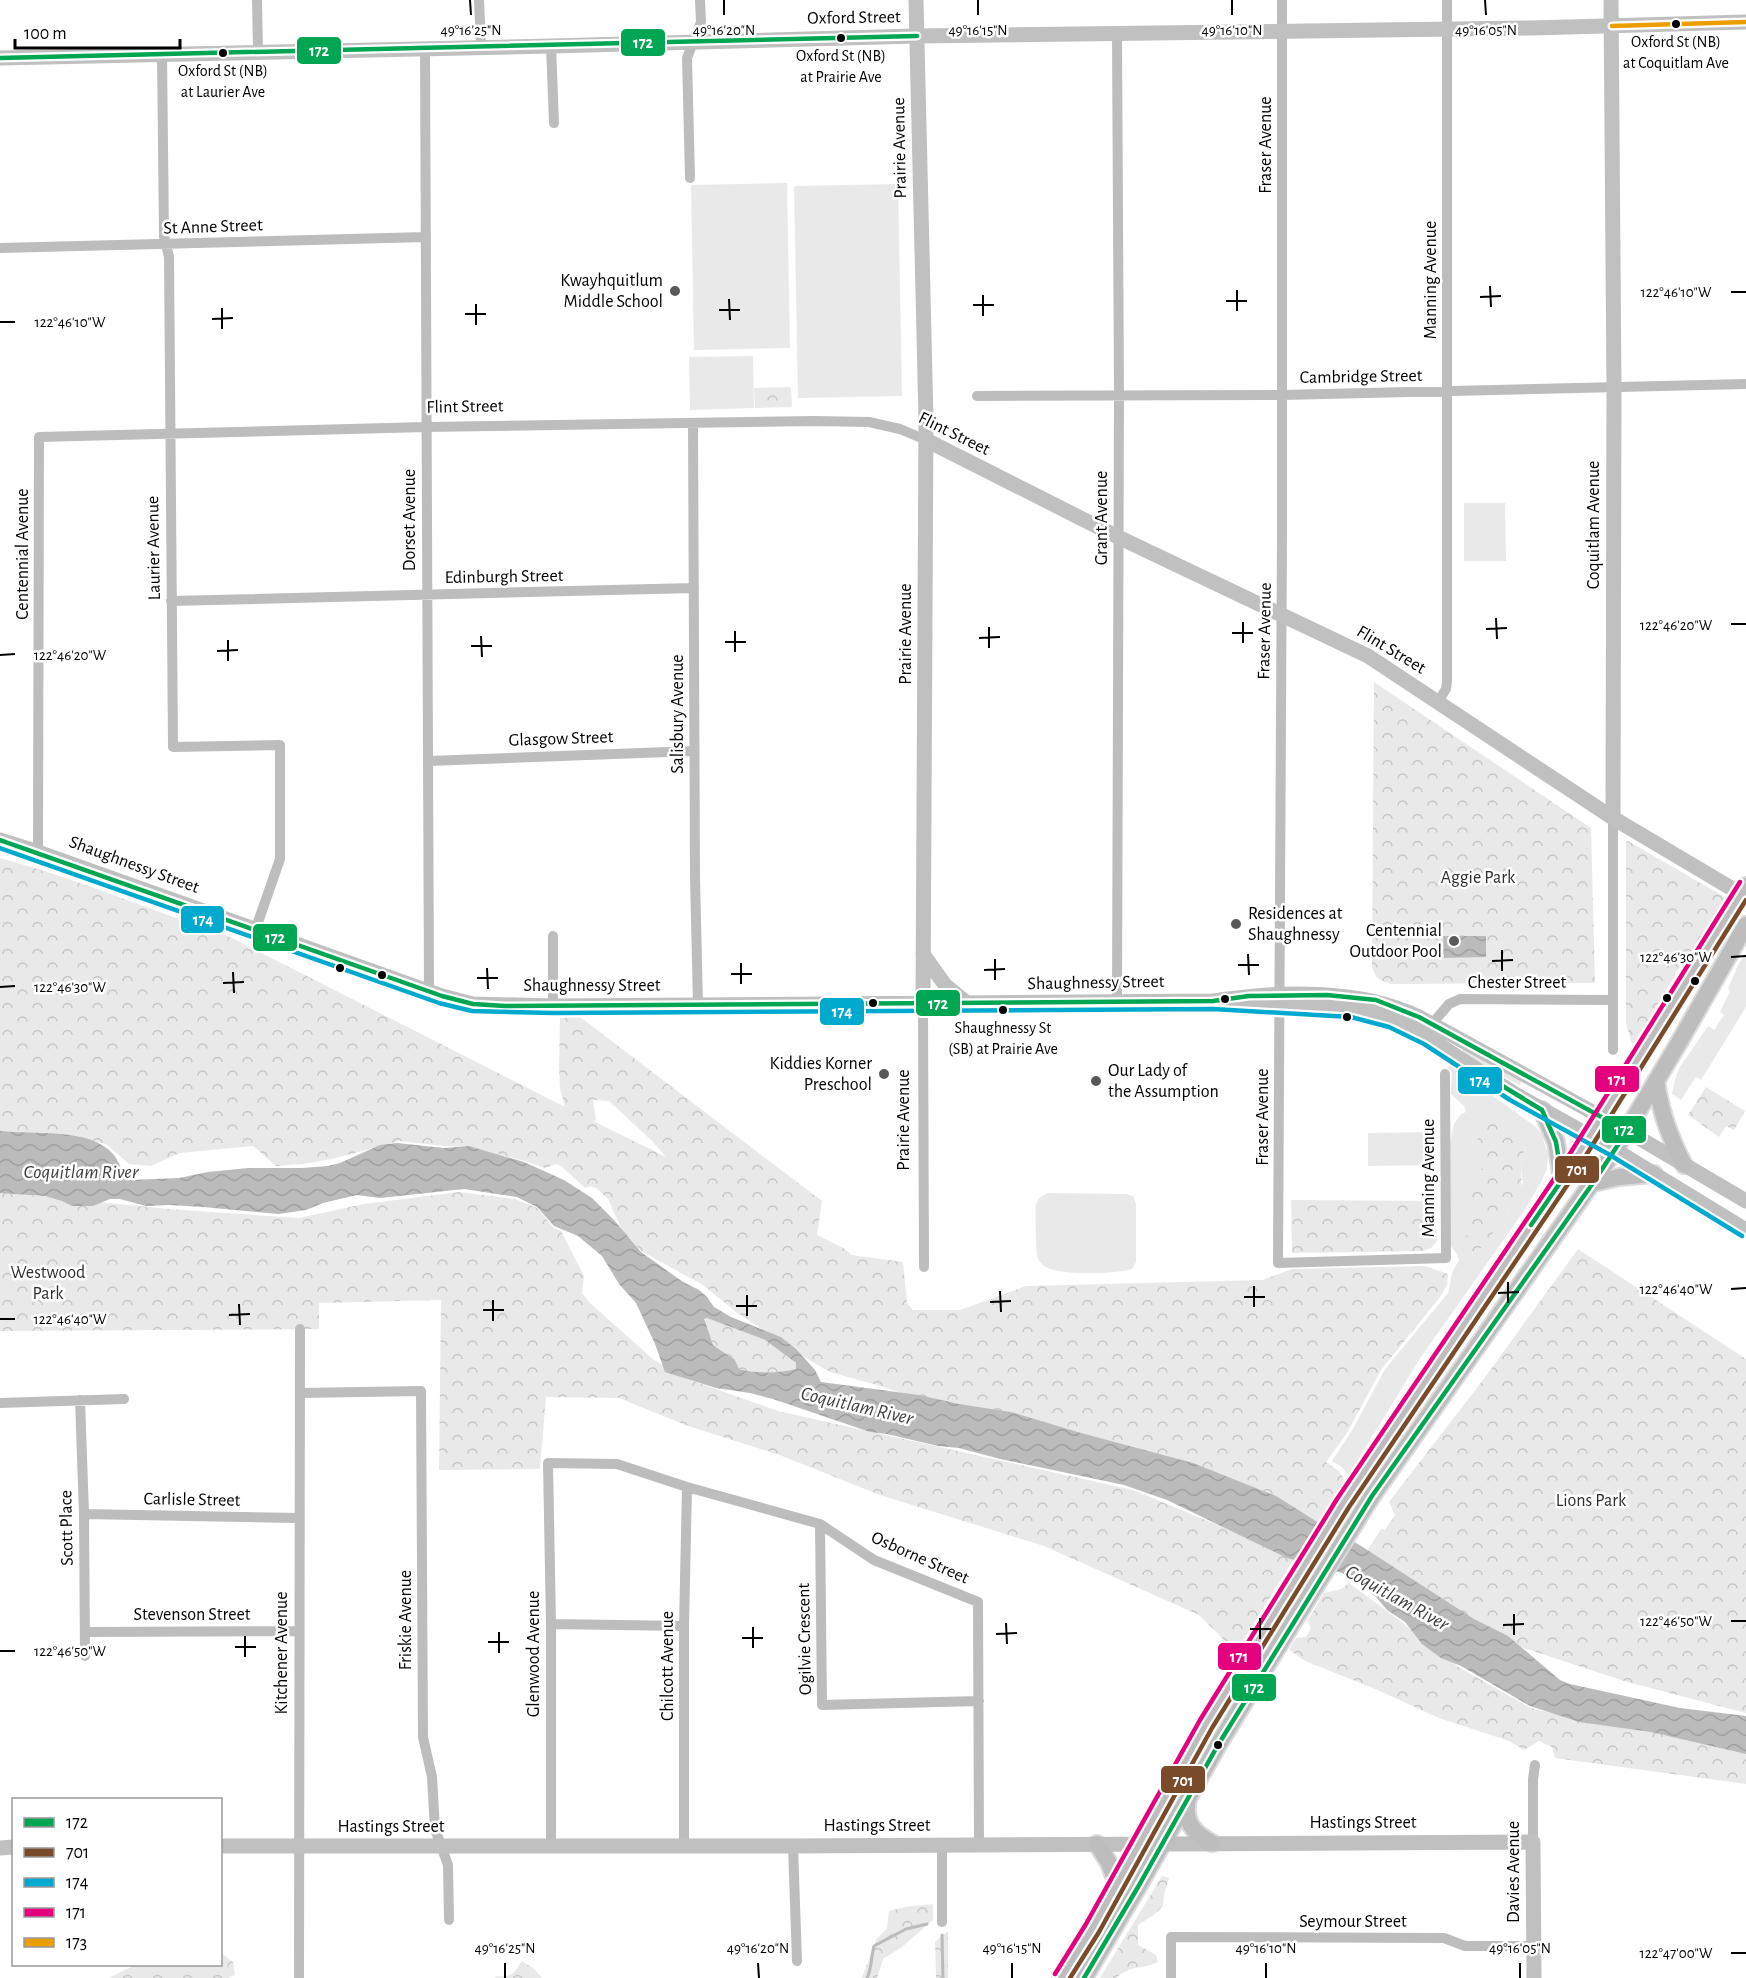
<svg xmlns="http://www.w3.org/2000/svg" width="1746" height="1978" viewBox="0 0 1746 1978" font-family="'Alegreya Sans',sans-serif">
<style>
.green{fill:#e9e9e9;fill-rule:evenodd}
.forest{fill:url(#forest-crowns);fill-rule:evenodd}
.water{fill:url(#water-waves);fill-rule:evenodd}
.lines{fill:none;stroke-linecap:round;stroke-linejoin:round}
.stream{stroke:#bbb;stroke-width:3}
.primary-casing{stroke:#dbdbdb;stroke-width:20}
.street{stroke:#bdbdbd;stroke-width:10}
.secondary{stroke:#c0c0c0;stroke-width:15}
.primary{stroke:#bdbdbd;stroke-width:16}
.bus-1-casing{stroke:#fff;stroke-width:9}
.bus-2-casing{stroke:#fff;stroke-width:9}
.bus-3-casing{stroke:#fff;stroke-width:9}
.bus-4-casing{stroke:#fff;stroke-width:9}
.bus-5-casing{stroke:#fff;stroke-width:9}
.bus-1{stroke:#00a651;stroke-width:4.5}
.bus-2{stroke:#7a4b2a;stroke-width:4.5}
.bus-3{stroke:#00a9ce;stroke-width:4.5}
.bus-4{stroke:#e5007d;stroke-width:4.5}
.bus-5{stroke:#eb9e00;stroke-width:4.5}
.ticks{fill:none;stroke:#000;stroke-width:2}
.bus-dot{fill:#000;stroke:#fff;stroke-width:2}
.poi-dot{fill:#595959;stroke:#fff;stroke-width:2}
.labels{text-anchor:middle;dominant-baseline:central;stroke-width:5;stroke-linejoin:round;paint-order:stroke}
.bus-label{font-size:16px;fill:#000;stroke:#fff}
.street-label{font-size:18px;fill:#000;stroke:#fff}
.poi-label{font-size:18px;fill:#000;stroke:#fff;text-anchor:end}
.park-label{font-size:18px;fill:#2e2e2e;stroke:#fff}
.water-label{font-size:20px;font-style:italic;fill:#3f3f3f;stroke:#fff}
.ticks-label{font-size:15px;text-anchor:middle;fill:#000;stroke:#fff;stroke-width:5;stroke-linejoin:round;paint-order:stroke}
.line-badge{stroke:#fff;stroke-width:2}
.badge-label{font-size:16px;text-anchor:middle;font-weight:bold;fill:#fff}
</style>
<defs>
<pattern id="forest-crowns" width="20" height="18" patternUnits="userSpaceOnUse" patternTransform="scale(1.5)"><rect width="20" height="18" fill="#e9e9e9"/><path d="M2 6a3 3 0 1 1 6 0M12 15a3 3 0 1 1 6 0" fill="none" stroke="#c6c6c6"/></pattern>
<pattern id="water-waves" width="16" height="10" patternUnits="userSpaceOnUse" patternTransform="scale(1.5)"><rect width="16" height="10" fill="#bbb"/><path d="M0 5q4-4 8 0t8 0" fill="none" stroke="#9f9f9f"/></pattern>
</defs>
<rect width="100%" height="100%" fill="#fff"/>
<!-- green -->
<path class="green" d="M787,183L790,348L694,350L691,185Z
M898,184L902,396L798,398L794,186Z
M753,356L754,408L690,410L689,357Z
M1464,503H1505L1506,561H1464Z
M1746,953V1007L1701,1080L1696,1077L1681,1100L1672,1094L1675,1079L1680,1067L1708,1026L1714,1030L1724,1015L1720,1012L1730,991L1728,989L1738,965Z
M1463,1048L1521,1081L1520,1085L1488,1069L1462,1052Z
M1449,1064L1536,1127L1542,1135L1548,1155L1547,1169L1542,1180L1526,1208L1421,1357L1348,1476L1342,1467L1332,1461L1354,1427L1385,1369L1448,1293L1452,1273L1459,1260L1457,1254L1450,1245V1143L1454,1124L1461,1114L1466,1112L1464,1106L1451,1094L1452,1072L1448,1068ZM1513,1122L1525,1145L1521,1168L1523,1183L1510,1211L1487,1238L1478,1252L1466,1238L1475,1209L1476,1177L1483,1167L1482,1160Z
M1435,1132V1165L1368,1166V1133Z
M1048,1193L1126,1194L1133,1196L1136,1204V1262L1132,1269C1116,1274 1053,1277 1042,1264C1040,1262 1038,1259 1037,1256C1036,1250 1035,1211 1036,1205C1037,1198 1042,1196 1048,1193Z
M1463,1340L1357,1508L1351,1504Z
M1277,1622L1284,1626L1229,1714L1226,1712L1237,1689Z"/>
<!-- forest -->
<path class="forest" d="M791,387L792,407L755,408L754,388Z
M1374,682L1591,828L1595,983L1391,984C1380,981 1375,978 1372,967Z
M1628,841L1723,896L1725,899L1700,942L1681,965L1633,1047L1626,1024V842Z
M0,858C78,879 152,911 228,936L565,1107L560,1088L559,1066L560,1018L580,1017L822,1201L817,1235L845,1249L851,1255L903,1262L907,1303L913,1310H960L1026,1286L1262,1280L1292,1269L1425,1266L1448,1274L1447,1285L1440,1297L1381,1370L1347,1433L1326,1462L1339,1471L1345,1481L1316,1526L946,1409L884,1387L830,1372L809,1360L736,1312L703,1285L641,1251L622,1230L608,1199L596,1188L590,1186L585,1188L561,1166L556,1164L545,1168L525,1161L470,1147L444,1146L399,1141L336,1158L304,1164L276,1166L253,1146L180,1153L151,1166L129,1164L106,1144L75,1136L0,1135ZM593,1100L609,1101L652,1141L666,1157L593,1121L596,1120Z
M1706,1087L1745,1111L1734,1130L1726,1126L1719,1137L1688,1115Z
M1503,1119L1514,1122L1525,1145L1521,1168L1522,1195L1478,1252L1468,1260L1464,1258L1462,1249L1475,1209L1470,1195L1476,1177L1483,1167C1482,1160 1479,1160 1477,1154C1472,1145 1482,1130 1489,1124C1493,1121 1498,1120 1503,1119Z
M0,1192L168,1209L299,1218L364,1204L459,1192L515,1199L537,1208L553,1227L561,1231L584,1276L582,1293L590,1303L654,1360L687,1379L778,1411L1133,1490L1295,1557L1231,1660L1226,1642L1199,1615L1044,1546L880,1495L777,1454L688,1426L619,1398L546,1397L540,1469L439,1470L441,1300L319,1303V1329L0,1331Z
M1291,1200L1435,1201L1437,1241L1431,1248L1422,1251L1292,1253Z
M1578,1249L1746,1359V1713L1624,1681L1515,1645L1361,1561L1381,1529L1385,1530L1395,1515L1389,1502L1486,1376Z
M707,1318L765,1340L797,1364L796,1369C779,1373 756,1374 739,1369L735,1360L713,1345L705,1321L704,1319Z
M1349,1583L1403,1623L1433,1648L1460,1668L1531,1708L1590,1723L1652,1727L1746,1750V1784L1555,1758L1552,1747L1539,1741L1524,1750L1509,1741L1439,1718L1373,1688L1305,1661L1289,1650L1296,1638L1306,1637L1311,1629L1308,1620L1324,1593L1341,1589Z
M1162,1876L1169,1878L1164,1895L1163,1906L1155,1914L1138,1925V1945L1156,1955L1158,1962C1142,1970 1132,1964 1116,1978H1100Z
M933,1904V1920L902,1947L883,1959L877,1978H862L876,1940L887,1928L889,1911L905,1907Z
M948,1931V1978H936L935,1942Z
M221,1953L233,1962L235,1975L228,1978H109L135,1965L220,1964Z
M522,1961L534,1969L542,1978H494L497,1976C513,1978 513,1973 522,1961Z"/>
<!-- water -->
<path class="water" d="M1443,936H1486V957L1444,958Z
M0,1131C33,1135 90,1127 113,1154C119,1161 122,1171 126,1179L130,1180L179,1178L208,1172L248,1168H302L328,1166L340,1163L380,1145L397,1143L444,1148L469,1146L524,1162L564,1180L592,1198L614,1220L641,1252L683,1282L699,1290L707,1297L714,1307L731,1317L781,1337L796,1349L815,1370L821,1382L919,1395L959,1404L1011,1412L1081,1433L1193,1463L1276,1496L1319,1523L1358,1544L1474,1619L1508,1636L1560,1680L1570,1684L1680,1708L1746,1716V1754L1651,1732L1579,1722L1530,1706L1461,1666L1441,1658L1422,1644L1405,1622L1387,1610L1376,1597L1342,1573L1287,1558L1167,1500L1124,1485L1000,1459L959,1448L938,1446L887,1434L870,1432L773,1399L750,1393L716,1388L665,1372L655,1344L636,1303L619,1284L602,1256L578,1236L554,1226L537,1207L517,1197L464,1189L380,1198L357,1195L323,1203L306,1210L279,1214L203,1207L170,1205L146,1206L120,1199H110L93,1206H72L62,1201L45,1196L0,1193ZM707,1318L765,1340L796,1363V1369C779,1373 756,1374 739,1369L735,1360L713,1345L705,1321L704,1319Z"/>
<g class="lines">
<!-- stream -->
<path class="stream" d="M942,1935L943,1978
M867,1978C872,1968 871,1957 874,1946L906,1929L927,1924"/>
<defs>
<path id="primary" d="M1656,1081C1661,1113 1669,1136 1684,1165
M1542,1110L1556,1142L1562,1180
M1593,1183L1619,1177L1654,1174
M1188,1799C1183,1821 1193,1833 1212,1843
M1097,1844L1109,1863L1116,1882
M1061,1978L1092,1928L1206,1724L1343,1503L1562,1180L1746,886
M1084,1978L1138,1887L1218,1745L1293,1622L1372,1496L1615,1150L1677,1046L1746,925"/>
</defs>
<!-- primary casing -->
<use href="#primary" class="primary-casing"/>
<!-- street -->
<path class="street" d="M257,0L258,51
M479,0L481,47
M1282,0V532L1278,1263L1446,1258L1445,1074
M1117,34L1119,395L1117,1002
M551,46L554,123
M425,48L429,991
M162,54L164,236L169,257L173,747L280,745V859L256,928
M690,178L687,58L701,22L700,0
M0,248L426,237
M977,396L1282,395L1746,384
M693,424L695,877L698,1005
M171,601L694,588
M1438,702L1446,689L1447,681V0
M428,761L694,751
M38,852L39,437L426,427L814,421L869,422L900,429L926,440
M553,936V1006
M923,1004L924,1267
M1432,1024L1449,1004L1460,999L1612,1000
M1613,1050V818
M300,1393L421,1391L423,1737L432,1777L435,1829L448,1865L449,1920
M80,1400L84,1514L85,1656
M0,1403L124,1399
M84,1514L299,1518
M820,1524L822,1705L979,1701
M551,1624L684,1626
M85,1632L299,1631
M1533,1842V1779L1535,1765
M942,1845V1922
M551,1846V1624L548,1463L617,1464L687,1487L820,1524L874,1560L978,1602L979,1845
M684,1846V1626L687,1487
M793,1846L797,1961
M299,1978L300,1329
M1171,1978V1937L1444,1938L1465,1946H1533"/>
<!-- secondary -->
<path class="secondary" d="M916,0L926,419L923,1004
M1611,0L1614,387L1613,818
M0,58L551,46L917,36L1532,28L1746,22
M926,440L1118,537L1368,656L1613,818L1741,894
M0,840L38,852L442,996L473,1004L553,1006L1213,1001C1278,991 1360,988 1419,1017L1627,1131L1746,1201
M923,954L945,985L967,1003
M1240,1005L1350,1009L1377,1015L1405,1025L1430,1039L1515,1094L1615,1150L1746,1230
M220,1846H793L1533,1842L1534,1978
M0,1848L14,1847"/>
<!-- primary -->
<use href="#primary" class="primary"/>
<defs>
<path id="bus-1" d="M0,58L917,36
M0,840L442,996L473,1004L505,1006L1213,1001L1249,996L1327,995L1376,1000L1419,1017L1627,1131L1593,1183L1372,1496L1218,1745L1138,1887L1084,1978
M1501,1085L1542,1110L1556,1142L1562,1180L1531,1225"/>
<path id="bus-2" d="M1070,1978L1099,1932L1212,1728L1349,1507L1568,1184L1746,900"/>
<path id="bus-3" d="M0,848L439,1003L472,1011L553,1013L1213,1009L1351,1017L1389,1027L1424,1044L1510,1100L1610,1155L1742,1236"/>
<path id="bus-4" d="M1055,1974L1086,1924L1200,1720L1337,1499L1556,1176L1740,882"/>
<path id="bus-5" d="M1612,26L1746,22"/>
</defs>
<!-- bus-1 casing -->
<use href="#bus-1" class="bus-1-casing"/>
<!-- bus-2 casing -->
<use href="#bus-2" class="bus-2-casing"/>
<!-- bus-3 casing -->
<use href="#bus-3" class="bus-3-casing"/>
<!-- bus-4 casing -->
<use href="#bus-4" class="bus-4-casing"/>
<!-- bus-5 casing -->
<use href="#bus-5" class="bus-5-casing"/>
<!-- bus-1 -->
<use href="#bus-1" class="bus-1"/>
<!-- bus-2 -->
<use href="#bus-2" class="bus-2"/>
<!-- bus-3 -->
<use href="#bus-3" class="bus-3"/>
<!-- bus-4 -->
<use href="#bus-4" class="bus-4"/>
<!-- bus-5 -->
<use href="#bus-5" class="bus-5"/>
</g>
<!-- ticks -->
<path class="ticks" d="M470,0L471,15M724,0V15M978,0V15M1232,0V15M1485,0L1486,15M1490,286L1491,307M1237,290V311M1731,292H1746M983,295V316M1480,297L1501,296M729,299L730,320M1226,301H1247M476,304V325M973,305H994M222,308V329M719,310H740M465,314H486M212,319L233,318M0,322H15M1496,618L1497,639M1243,622V643M1731,624H1746M989,627V648M1486,629L1507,628M735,631V652M1232,633H1253M481,636L482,657M979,638L1000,637M228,640V661M725,642H746M471,646H492M217,651L238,650M0,655L15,654M1502,950V971M1248,954L1249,975M1731,957L1746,956M995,959V980M1492,961L1513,960M741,963V984M1238,965H1259M487,968L488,989M984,970L1005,969M233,972L234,993M731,974H752M477,978H498M223,983L244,982M0,987L15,986M1508,1282V1303M1254,1286V1307M1731,1289L1746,1288M1000,1291L1001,1312M1498,1293L1519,1292M747,1295V1316M1244,1297H1265M493,1300V1321M990,1302L1011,1301M239,1304L240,1325M736,1306H757M483,1310H504M229,1315L250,1314M0,1319H15M1514,1614V1635M1260,1618V1639M1731,1621H1746M1006,1623L1007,1644M1503,1625L1524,1624M753,1627V1648M1250,1629H1271M499,1632V1653M996,1634L1017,1633M245,1636V1657M742,1638H763M488,1642H509M235,1647H256M0,1651H15M1731,1953H1746M505,1963V1978M758,1963L759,1978M1012,1963V1978M1266,1963V1978M1520,1963V1978"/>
<!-- markers -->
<g class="bus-dot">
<circle cx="1676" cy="24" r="5"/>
<circle cx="841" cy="38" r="5"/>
<circle cx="223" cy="53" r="5"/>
<circle cx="340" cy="968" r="5"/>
<circle cx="382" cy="975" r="5"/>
<circle cx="1695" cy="981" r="5"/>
<circle cx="1667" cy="998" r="5"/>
<circle cx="1225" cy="999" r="5"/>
<circle cx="873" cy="1003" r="5"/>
<circle cx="1003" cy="1010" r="5"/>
<circle cx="1347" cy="1017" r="5"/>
<circle cx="1218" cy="1745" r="5"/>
</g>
<g class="poi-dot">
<circle cx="675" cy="291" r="6"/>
<circle cx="1236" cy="924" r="6"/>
<circle cx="1454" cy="941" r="6"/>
<circle cx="884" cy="1074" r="6"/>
<circle cx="1096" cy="1081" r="6"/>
</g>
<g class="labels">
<!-- bus labels -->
<g class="bus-label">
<text x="1676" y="42">Oxford St (NB)<tspan x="1676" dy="21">at Coquitlam Ave</tspan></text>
<text x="841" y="56">Oxford St (NB)<tspan x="841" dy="21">at Prairie Ave</tspan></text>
<text x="223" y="71">Oxford St (NB)<tspan x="223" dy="21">at Laurier Ave</tspan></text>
<text x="1003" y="1028">Shaughnessy St<tspan x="1003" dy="21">(SB) at Prairie Ave</tspan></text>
</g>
<!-- street labels -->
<g class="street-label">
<text transform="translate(854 18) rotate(-1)">Oxford Street</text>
<text transform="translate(1266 145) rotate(-90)">Fraser Avenue</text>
<text transform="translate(900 148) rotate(-91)">Prairie Avenue</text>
<text transform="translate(213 227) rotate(-2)">St Anne Street</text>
<text transform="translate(1431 280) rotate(-90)">Manning Avenue</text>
<text transform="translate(1361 377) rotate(-1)">Cambridge Street</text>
<text transform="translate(465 407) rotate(-1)">Flint Street</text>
<text transform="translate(954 434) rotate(26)">Flint Street</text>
<text transform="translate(1102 518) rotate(-90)">Grant Avenue</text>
<text transform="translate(410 520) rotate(-90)">Dorset Avenue</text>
<text transform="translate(1594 525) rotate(-90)">Coquitlam Avenue</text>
<text transform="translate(154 548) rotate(-91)">Laurier Avenue</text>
<text transform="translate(23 554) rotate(-90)">Centennial Avenue</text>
<text transform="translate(504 577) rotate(-1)">Edinburgh Street</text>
<text transform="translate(1265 631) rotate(-89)">Fraser Avenue</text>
<text transform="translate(906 634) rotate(-90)">Prairie Avenue</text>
<text transform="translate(1391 650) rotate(31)">Flint Street</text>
<text transform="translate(678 714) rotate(-90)">Salisbury Avenue</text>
<text transform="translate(561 739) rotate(-2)">Glasgow Street</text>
<text transform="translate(134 865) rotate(20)">Shaughnessy Street</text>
<text transform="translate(1096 983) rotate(-1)">Shaughnessy Street</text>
<text x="1517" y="983">Chester Street</text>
<text x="592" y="986">Shaughnessy Street</text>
<text transform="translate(1263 1117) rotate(-90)">Fraser Avenue</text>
<text transform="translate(904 1120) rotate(-90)">Prairie Avenue</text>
<text transform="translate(1429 1178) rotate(-90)">Manning Avenue</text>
<text transform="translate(192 1500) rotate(1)">Carlisle Street</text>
<text transform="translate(67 1528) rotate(-91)">Scott Place</text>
<text transform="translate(920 1558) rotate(24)">Osborne Street</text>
<text x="192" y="1615">Stevenson Street</text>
<text transform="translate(406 1620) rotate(-90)">Friskie Avenue</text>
<text transform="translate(805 1639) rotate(-91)">Ogilvie Crescent</text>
<text transform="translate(282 1653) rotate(-90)">Kitchener Avenue</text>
<text transform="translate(534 1654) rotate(-90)">Glenwood Avenue</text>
<text transform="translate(668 1666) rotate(-90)">Chilcott Avenue</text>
<text x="1363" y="1823">Hastings Street</text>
<text x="877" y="1826">Hastings Street</text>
<text x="391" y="1827">Hastings Street</text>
<text transform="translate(1514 1872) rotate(-90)">Davies Avenue</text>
<text x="1353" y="1922">Seymour Street</text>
</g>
<!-- poi labels -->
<g class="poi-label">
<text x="663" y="281">Kwayhquitlum<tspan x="663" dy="21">Middle School</tspan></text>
<text x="1248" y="914" text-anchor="start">Residences at<tspan x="1248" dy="21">Shaughnessy</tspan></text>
<text x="1442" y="931">Centennial<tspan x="1442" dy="21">Outdoor Pool</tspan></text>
<text x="872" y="1064">Kiddies Korner<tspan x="872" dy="21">Preschool</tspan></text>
<text x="1108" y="1071" text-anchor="start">Our Lady of<tspan x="1108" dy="21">the Assumption</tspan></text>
</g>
<!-- park labels -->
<g class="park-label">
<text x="1478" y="878">Aggie Park</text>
<text x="48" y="1273">Westwood<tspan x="48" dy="21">Park</tspan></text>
<text x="1591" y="1501">Lions Park</text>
</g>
<!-- water labels -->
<g class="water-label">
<text x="81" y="1172">Coquitlam River</text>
<text transform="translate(857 1406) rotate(13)">Coquitlam River</text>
<text transform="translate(1397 1598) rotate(29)">Coquitlam River</text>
</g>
</g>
<g class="ticks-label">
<text x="471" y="35">49°16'25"N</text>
<text x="724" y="35">49°16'20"N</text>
<text x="978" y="35">49°16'15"N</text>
<text x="1232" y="35">49°16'10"N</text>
<text x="1486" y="35">49°16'05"N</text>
<text x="1676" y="297">122°46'10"W</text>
<text x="70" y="327">122°46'10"W</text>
<text x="1676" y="630">122°46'20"W</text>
<text x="70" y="660">122°46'20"W</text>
<text x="1676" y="962">122°46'30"W</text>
<text x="70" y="992">122°46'30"W</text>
<text x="1676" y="1294">122°46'40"W</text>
<text x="70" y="1324">122°46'40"W</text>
<text x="1676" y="1626">122°46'50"W</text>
<text x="70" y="1656">122°46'50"W</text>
<text x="505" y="1953">49°16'25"N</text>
<text x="758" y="1953">49°16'20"N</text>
<text x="1012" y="1953">49°16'15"N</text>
<text x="1266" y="1953">49°16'10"N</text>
<text x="1520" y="1953">49°16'05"N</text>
<text x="1676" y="1958">122°47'00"W</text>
</g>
<g class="line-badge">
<rect x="620" y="28" width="46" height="29" rx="6" fill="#00a651"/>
<rect x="296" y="36" width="46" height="29" rx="6" fill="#00a651"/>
<rect x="180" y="905" width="45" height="29" rx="6" fill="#00a9ce"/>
<rect x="252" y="923" width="46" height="29" rx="6" fill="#00a651"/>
<rect x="915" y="989" width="46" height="28" rx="6" fill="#00a651"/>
<rect x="819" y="997" width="46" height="29" rx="6" fill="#00a9ce"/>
<rect x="1594" y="1065" width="46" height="28" rx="6" fill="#e5007d"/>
<rect x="1457" y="1066" width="46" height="29" rx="6" fill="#00a9ce"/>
<rect x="1601" y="1115" width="46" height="29" rx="6" fill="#00a651"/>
<rect x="1554" y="1155" width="46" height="29" rx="6" fill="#7a4b2a"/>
<rect x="1217" y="1642" width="45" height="29" rx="6" fill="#e5007d"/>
<rect x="1231" y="1673" width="46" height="29" rx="6" fill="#00a651"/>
<rect x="1160" y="1765" width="46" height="29" rx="6" fill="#7a4b2a"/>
</g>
<g class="badge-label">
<text x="643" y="48">172</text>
<text x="319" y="56">172</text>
<text x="203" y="925">174</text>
<text x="275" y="943">172</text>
<text x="938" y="1009">172</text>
<text x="842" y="1017">174</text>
<text x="1617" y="1085">171</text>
<text x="1480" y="1086">174</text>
<text x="1624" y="1135">172</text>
<text x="1577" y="1175">701</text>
<text x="1239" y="1662">171</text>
<text x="1254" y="1693">172</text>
<text x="1183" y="1786">701</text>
</g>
<!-- legend -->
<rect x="12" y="1798" width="210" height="168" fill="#ffffff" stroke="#999999" stroke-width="1.5"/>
<rect x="24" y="1818" width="30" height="9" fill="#00a651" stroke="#999999" stroke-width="1.5"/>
<text x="66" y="1828" font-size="18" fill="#000000">172</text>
<rect x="24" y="1848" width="30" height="9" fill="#7a4b2a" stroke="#999999" stroke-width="1.5"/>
<text x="66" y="1858" font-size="18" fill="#000000">701</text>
<rect x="24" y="1878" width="30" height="9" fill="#00a9ce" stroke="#999999" stroke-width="1.5"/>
<text x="66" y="1888" font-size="18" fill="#000000">174</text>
<rect x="24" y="1908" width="30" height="9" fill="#e5007d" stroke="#999999" stroke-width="1.5"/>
<text x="66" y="1918" font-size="18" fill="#000000">171</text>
<rect x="24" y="1938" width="30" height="9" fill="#eb9e00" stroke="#999999" stroke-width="1.5"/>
<text x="66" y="1948" font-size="18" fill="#000000">173</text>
<!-- scale -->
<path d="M15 39v9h165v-9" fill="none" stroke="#000000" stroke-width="3"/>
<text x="24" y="39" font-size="18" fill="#000000" stroke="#ffffff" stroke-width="4.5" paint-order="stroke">100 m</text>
</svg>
